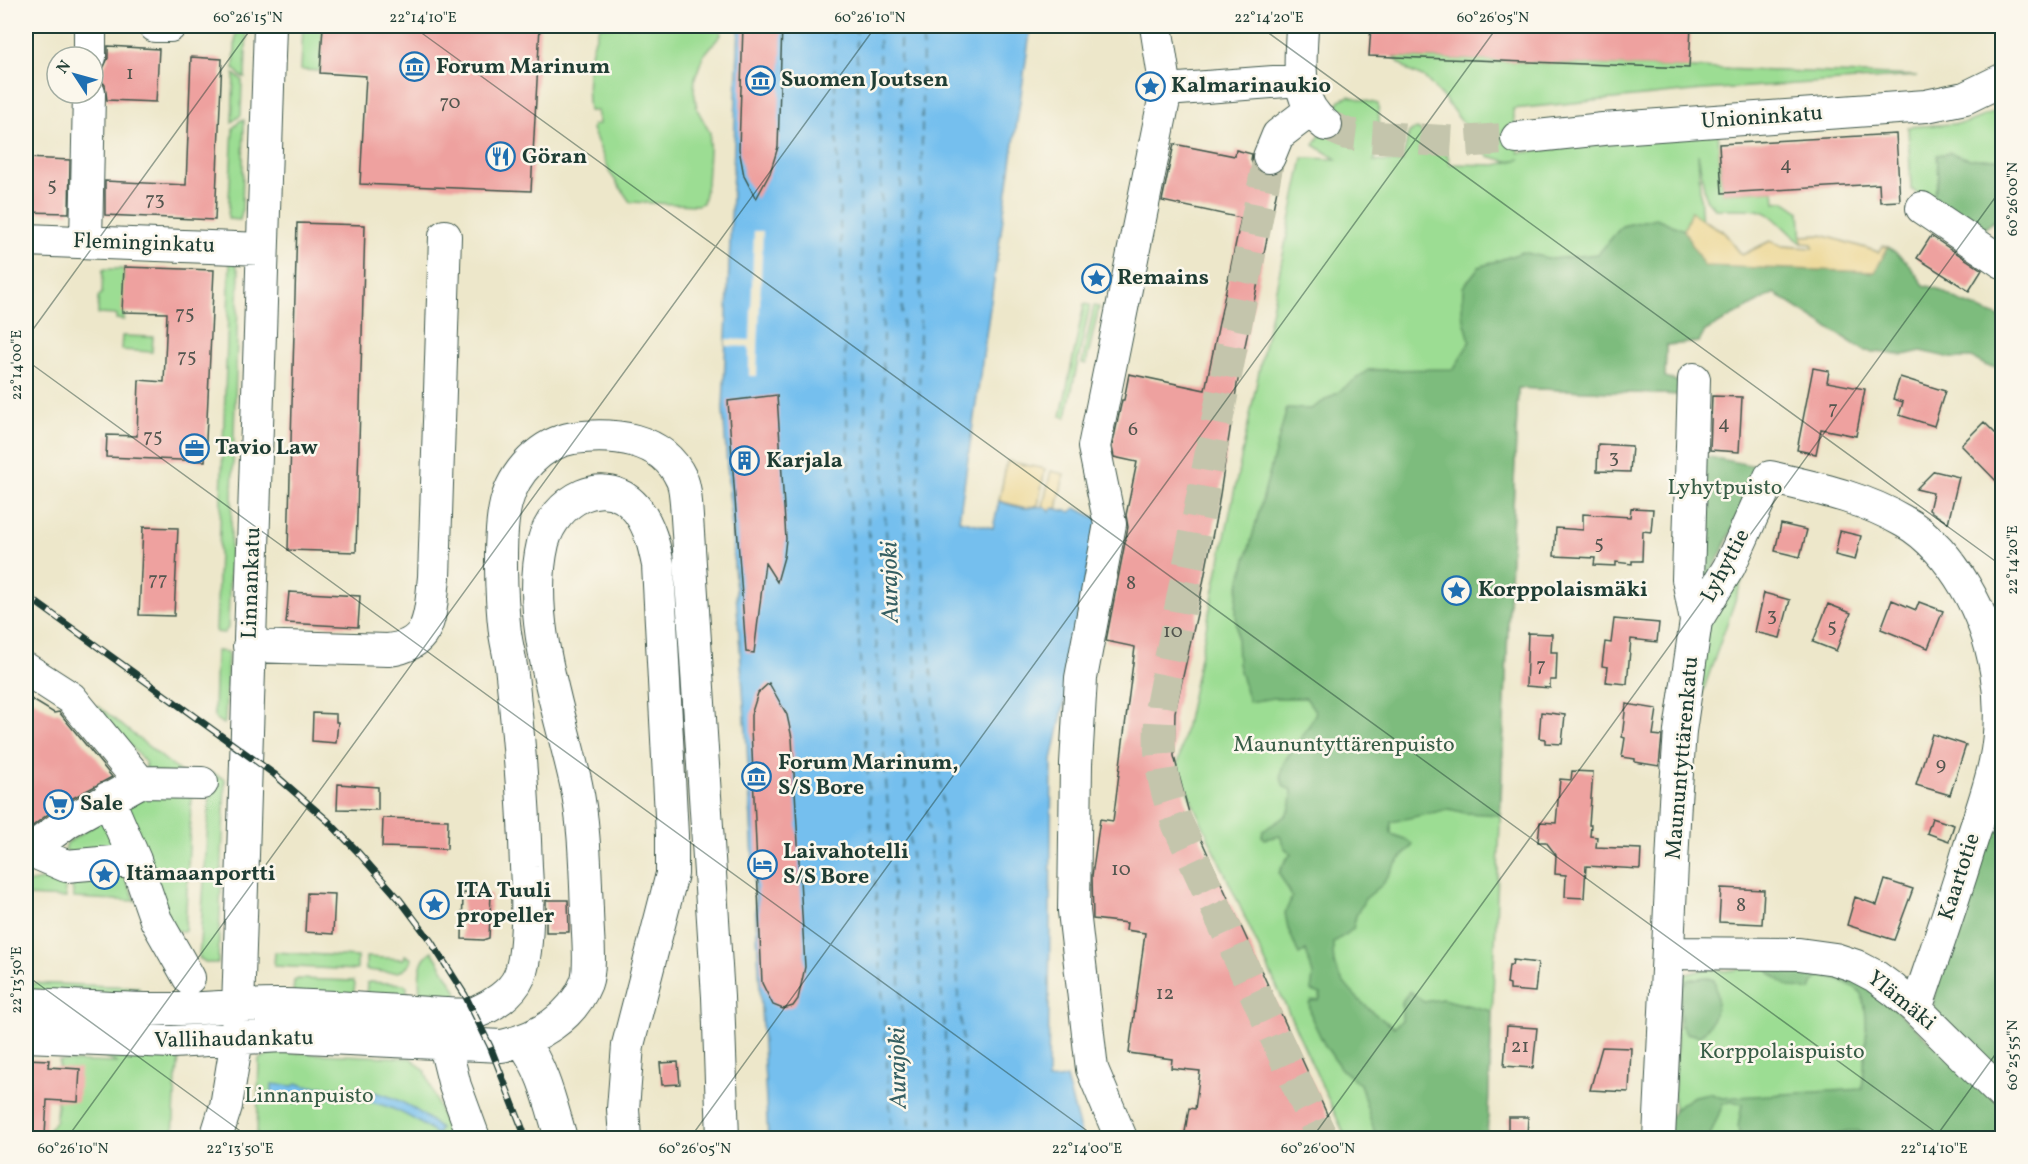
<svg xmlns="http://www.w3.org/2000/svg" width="2028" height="1164" viewBox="0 0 2028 1164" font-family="Vollkorn,serif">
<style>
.green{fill:#9cdd93;stroke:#5e8d64;stroke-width:1.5}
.forest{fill:#7dbc7d;stroke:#4e7c58;stroke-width:1.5}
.sand{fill:#eeda9e;stroke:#868c69;stroke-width:1.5}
.water{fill:#75bfee;stroke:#4a7e91;stroke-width:1.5}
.pier{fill:#ede7ca}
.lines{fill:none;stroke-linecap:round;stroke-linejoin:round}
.ferry{stroke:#345e62;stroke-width:1.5;stroke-dasharray:8 6;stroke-linecap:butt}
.building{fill:#eea19f}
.minor-tunnel{stroke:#c4c5ac;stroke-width:32;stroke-dasharray:32 16;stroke-linecap:butt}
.minor-casing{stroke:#3e564a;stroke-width:34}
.minor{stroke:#fff;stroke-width:32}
.rail-casing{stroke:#1f3d34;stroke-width:7}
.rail{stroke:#fbf7ec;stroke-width:4.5;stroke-dasharray:14;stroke-linecap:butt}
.ticks{fill:none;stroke:#1f3d34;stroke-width:1.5;stroke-opacity:0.45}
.labels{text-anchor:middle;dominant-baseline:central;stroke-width:5;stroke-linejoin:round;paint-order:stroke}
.number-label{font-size:20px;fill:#53564f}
.poi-label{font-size:22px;font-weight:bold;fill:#1f3d34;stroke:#fbf7ec;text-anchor:start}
.street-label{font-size:22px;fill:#1f3d34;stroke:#fbf7ec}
.park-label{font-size:22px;fill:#385d47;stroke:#fbf7ec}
.water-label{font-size:24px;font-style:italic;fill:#345e62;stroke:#fbf7ec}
.neatline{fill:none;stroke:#1f3d34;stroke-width:2}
.ticks-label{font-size:15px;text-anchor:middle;fill:#1f3d34}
</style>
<rect width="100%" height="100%" fill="#fbf7ec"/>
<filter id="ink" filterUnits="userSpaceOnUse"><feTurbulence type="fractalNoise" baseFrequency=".0167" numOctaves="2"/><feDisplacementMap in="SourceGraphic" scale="12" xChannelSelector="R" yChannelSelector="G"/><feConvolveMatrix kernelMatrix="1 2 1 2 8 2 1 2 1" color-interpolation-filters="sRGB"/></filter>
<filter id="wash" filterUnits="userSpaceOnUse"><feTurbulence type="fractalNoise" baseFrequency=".008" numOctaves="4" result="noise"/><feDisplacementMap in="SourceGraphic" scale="24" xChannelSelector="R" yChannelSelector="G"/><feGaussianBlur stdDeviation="1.35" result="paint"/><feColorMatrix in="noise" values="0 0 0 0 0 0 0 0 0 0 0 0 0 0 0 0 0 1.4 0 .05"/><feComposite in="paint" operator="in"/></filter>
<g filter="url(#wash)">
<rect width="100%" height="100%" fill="#ede7ca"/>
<!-- green -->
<path class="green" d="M236,26H247L245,77H242L234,69Z
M303,26H323L321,71L301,70Z
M600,26H721V35L703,56L695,78L694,90L697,109L710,133L707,184L703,203L697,205L630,202L610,173L592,129L593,125L599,124L597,111H589C585,81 588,53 600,26Z
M1393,57L1917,76L1703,90L1513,109L1519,153L1718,130L1722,193L1774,190L1775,202L1784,201L1800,212L1802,243C1790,235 1782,224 1770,215C1759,206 1729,210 1715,209L1706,199L1698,154L1704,266L1875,272L1888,247L1906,261L1865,351L1774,293L1705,331L1699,342L1666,345L1665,377L1676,381L1682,395L1518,388L1487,1138H1346L1177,769L1303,158L1336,159L1314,145L1340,100L1349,96L1378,104C1379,122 1383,145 1374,161L1402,162L1409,132L1417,129C1430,136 1448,148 1450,164L1496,165L1521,159L1506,161L1488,156L1445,100L1425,78L1409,71Z
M234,74L242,80L241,115L232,122Z
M2002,109V214L1979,233L1911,189L1908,127L1966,123Z
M241,120H244L242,212L240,220L228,219L233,128Z
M230,261H234L239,272L228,628L224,633L216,632Z
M103,269H124V320L116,319L117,315L98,314V297L102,293Z
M1084,304L1090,305L1066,417L1061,416Z
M1094,306L1099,307L1086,364L1082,363Z
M122,336L153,337L152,352L121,350Z
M1772,496L1696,711L1707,627Z
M216,651L228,652L225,722L223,724L216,719L214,714Z
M98,706L189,779L146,769L145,762L109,722L95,711Z
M212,773L225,779L218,963H207L199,958L211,775Z
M192,784L185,931H171L123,803Z
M99,822H103L121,845L73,856L65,849L67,843Z
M121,871L136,901L74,898L70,875Z
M63,876L66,898L26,896V883Z
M432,951L458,993L457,996L449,998L420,1001C420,984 415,961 432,951Z
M275,952L357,957V970L274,966Z
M405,955L412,959C405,979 385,971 366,970V957L404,959Z
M1762,967L1843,972L2002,1138H1672L1680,976L1709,968L1724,971Z
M298,979L353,981L355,984L353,997L293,993L294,981Z
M369,982L404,984L407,987L406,1000L366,998L367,983Z
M26,983L139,987L138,996L26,993Z
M274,1052L411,1058L425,1071L450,1138H257L259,1059Z
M96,1054L179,1058L177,1076H176L173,1138H43L56,1120L59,1061L118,1063Z"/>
<!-- forest -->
<path class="forest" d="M1951,153L1970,159H2002V214L1979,233L1933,197L1939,178L1937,155Z
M1656,218L1684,230L1704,266L1875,272L1888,247L1906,261L1924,285L1938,289L1957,300L2002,318V368L1987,366L1972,358H1951L1921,351L1904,355L1865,351L1774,293L1705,331L1699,342L1666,345L1665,377L1676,381L1683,387L1682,395L1518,388L1500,815L1465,813L1449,809L1391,822V834L1405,839L1413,845L1395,865L1383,884L1365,899L1356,916L1353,929L1333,943C1333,949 1333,956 1334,962C1338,985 1375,1016 1394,1027L1402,1020V1001L1410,991L1424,1002L1442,999L1492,1011L1487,1138H1376L1360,1084L1341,1069L1324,1044L1312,1019L1309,1004L1311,1001L1319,1000L1321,994L1311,991L1313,975L1306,950L1299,955L1288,928L1285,913L1292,897L1279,873L1285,861L1291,854L1284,847L1280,836L1265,839L1262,836L1263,831C1284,815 1292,820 1292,790L1284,787C1275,767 1288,757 1299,741C1306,732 1311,722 1316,712L1306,698H1274L1249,702L1238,664L1236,607L1238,589L1287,408L1311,409L1337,393L1368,370L1454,369L1470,341L1462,313L1463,287L1479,267L1523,252L1552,259L1598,254L1622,226Z
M1699,455L1755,466L1759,473L1703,591Z
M2002,761V1033L1994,1074L1935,1015L1933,1000Z
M1770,964L1857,975L2002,1106V1138H1871L1860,1131H1846L1829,1138H1795L1786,1136L1777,1138H1740L1738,1127L1742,1104L1733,1101L1723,1104L1709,1138H1666L1668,1119L1677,1107L1694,1096L1710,1093L1722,1098L1862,1089C1864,1067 1872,1007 1859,991C1852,983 1834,980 1824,976C1816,977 1813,983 1811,990C1804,989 1797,989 1790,987C1782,985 1778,977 1770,973L1768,969Z
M1706,977L1714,980C1721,1000 1716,1022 1700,1036L1686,1033L1681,1025L1680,1006L1682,988L1687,980Z"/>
<!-- sand -->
<path class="sand" d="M1691,211L1701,219L1723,231L1742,255L1770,241L1782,246L1813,248L1812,244L1802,243V236L1822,235L1879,252L1883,246L1888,247L1875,272L1704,266L1684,230Z
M1007,461L1045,469L1038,505L1026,508L999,501Z
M1051,471L1064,474L1057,509L1053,508L1050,511L1043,506Z"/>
<!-- water -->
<path class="water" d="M739,26H1031L959,520L993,528L999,501C1007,504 1016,507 1025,508C1036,508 1040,503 1050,511L1053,508L1070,512L1076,508L1098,519L1065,680L1069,681L1052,760L1048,1080L1066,1078L1082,1138H768L747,747L723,409Z
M297,1083L305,1086C363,1088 395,1088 440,1129L437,1135C390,1099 361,1098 304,1096L303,1102H295L287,1097H272V1084L293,1086Z"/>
<!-- pier -->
<path class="pier" d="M754,231H763L757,376H749V347L726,346V339L750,340Z"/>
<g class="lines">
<!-- ferry -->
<path class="ferry" d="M833,26L851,523L892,1138
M856,26L868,523L911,1138
M879,26L885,517L933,1138
M900,26L904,515L953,1138
M923,26L918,515L971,1138"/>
</g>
<g id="blocks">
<!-- building -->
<path class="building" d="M323,26H540L531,191L360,184L366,76L320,73Z
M743,26H782L778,147L770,173L756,199L744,176L739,149Z
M1371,26H1691L1689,68L1369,56Z
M108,46L159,49L156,102L107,100L105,85L102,81L103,69L108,58Z
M191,57L222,59L215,220L105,215V181L186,185Z
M1896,134L1900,201L1880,202L1879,184L1722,193L1719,144Z
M1174,144L1235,156L1236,150L1252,154L1251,160L1254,168L1262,173L1272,175L1281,170L1237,385L1218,507L1197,614L1175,712L1174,756L1189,813L1338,1138H1184L1189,1108L1195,1109L1200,1071L1171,1068L1172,1059L1129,1053L1145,933L1126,930L1127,923L1093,919L1092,876L1100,819L1113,821L1135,647L1106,641L1128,527L1126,515L1137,462L1114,457L1112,447L1122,400H1124L1129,374L1205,390L1241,218L1162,201Z
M26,158L70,160L69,213L26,212Z
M297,223L365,225L356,552L288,550Z
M1931,236L1982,270L1969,291L1917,258Z
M124,267L214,270L205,461L106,457L107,435L137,436L139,380L164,382L167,313L122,312Z
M1813,368L1829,371L1827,382L1865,389L1856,436L1821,429L1816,454L1797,450Z
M1900,377L1945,391L1934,426L1899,415L1903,402L1893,399Z
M777,395L786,539L784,557L777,582L765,563L754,653L746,652L728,401Z
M1712,396L1742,397L1739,452L1710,450Z
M1984,422L2002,440V487L1961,445Z
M1598,444L1632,446L1630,472L1597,471Z
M1934,471L1959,477L1948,523L1929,510L1933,493L1916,489Z
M1631,508L1653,509L1651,532L1643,531L1642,561H1632V564L1616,562V566L1594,565L1595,558L1554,556L1556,528L1583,530V514L1630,517Z
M1781,524L1807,530L1800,557L1775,551Z
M143,527L178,528L174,616L139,615Z
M1840,531L1861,536L1855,560L1835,555Z
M289,592L360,596L358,627L286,623Z
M1764,593L1790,600L1780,638L1755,632Z
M1892,600L1916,610L1919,602L1943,611L1928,648L1881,629Z
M1828,604L1851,613L1836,651L1813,642Z
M1614,619L1659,623L1657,642L1631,639L1627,684L1606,682L1608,667L1602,666L1605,642L1611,643Z
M1528,633L1552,634L1551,652H1557L1556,680H1550V688L1526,686Z
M769,683L787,715L792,738L805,967L798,999L793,1006L783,1009L773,1005L762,983L751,728V715L758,693Z
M26,696L54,713L59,712L112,777L60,805L26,831Z
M1626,704L1657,709L1653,735L1662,736L1659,766L1635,762V759L1622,757L1625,738L1622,737Z
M1541,712L1565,715L1562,744L1545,743V739L1539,738Z
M313,713L336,714V722H338L336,743L312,741Z
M1932,734L1966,745L1950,795L1916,785Z
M1572,771L1593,772L1589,825H1591L1590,836L1597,837L1596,847L1641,849L1640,869L1586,866L1584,898L1565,897L1566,875L1555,874L1556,855L1546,842H1538L1540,822L1556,823L1560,779L1571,780Z
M338,784L378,787V810L337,809Z
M383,818L448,820L447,849L382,847Z
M1932,818L1954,825L1949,841L1927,833Z
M1885,880L1913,889L1894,940L1847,925L1855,897L1877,905Z
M1721,888L1764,890L1762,924L1719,922Z
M307,893L335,894L333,934L305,932Z
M463,893L491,894L489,938L483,940L462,939Z
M546,900H568L569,932H546Z
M1513,960L1538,963L1535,992L1510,990V985L1507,984L1509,965H1512Z
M1507,1026L1537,1028L1533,1068L1504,1066Z
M1602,1047L1631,1048L1629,1092L1590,1090Z
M26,1059L49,1060L48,1067L80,1069L78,1102L47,1100L45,1135H26Z
M678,1062L680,1084L662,1085L660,1063Z
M1508,1117H1528L1527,1138L1508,1137Z"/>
</g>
</g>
<g filter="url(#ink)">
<use href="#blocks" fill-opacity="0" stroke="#3e564a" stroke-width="1.5"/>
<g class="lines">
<!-- minor-tunnel -->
<path class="minor-tunnel" d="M1326,125L1347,134L1362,136L1460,142L1517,138
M1269,157L1161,706C1157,754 1161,780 1178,825L1322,1138"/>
<defs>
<path id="minor" d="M155,26H170
M1302,26C1301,61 1293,101 1326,125
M90,57V26
M1166,90L1300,80
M1517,138L1603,129L1926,106L1965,98L2002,80
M1269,157L1278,135L1311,110
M1922,208L2002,262
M26,240L262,249
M86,242L89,93
M1696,621L1729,567L1770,477C1816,488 1862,497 1903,521C1929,535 1951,562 1965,586C1996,638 2007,703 1995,762C1989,791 1978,820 1969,849C1953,902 1934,956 1916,1009
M249,646L388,650C433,645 430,613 434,577L445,236
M26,669L71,698L140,782
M108,798L135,860L156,920L189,978
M29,850L66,866L135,860
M26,853L69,821L140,782L202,783
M1669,953L1799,954L1835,959L1856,966L1875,976L1894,990L1916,1009L2002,1094
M26,1004C77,1006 129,1010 180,1009C215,1008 251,1004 285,1005C333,1006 380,1010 428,1013C440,1013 466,1017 477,1012C492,1006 512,993 519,977C529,954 528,893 526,867C524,803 519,739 512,675C511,661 507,647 505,633C501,599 498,535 506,503C514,472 541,443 573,438C613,433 662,437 681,478C685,485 685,494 686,502L718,997L723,1138
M440,1025L455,1086L474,1138
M26,1036L172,1042L283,1036L502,1046C538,1038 572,1018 586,983C592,967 587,929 587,910C585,868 585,826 576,784C560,710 525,619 543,543C554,501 606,469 638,511C650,527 654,546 658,565L672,835V874L628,1045L623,1109L625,1138
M522,1041C544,1070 551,1105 561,1138
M216,1138L226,1106L237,1039L270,26
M1121,1138L1092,1069L1074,911L1076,764L1081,678L1110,524L1094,447L1166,90L1156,26
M1659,1138L1675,801L1680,731L1696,621L1688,579L1694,379"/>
</defs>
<!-- minor casing -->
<use href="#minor" class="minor-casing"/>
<!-- minor -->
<use href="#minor" class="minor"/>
<defs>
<path id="rail" d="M26,595L274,774L328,821L356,850L400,900L430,940L465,995L490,1046L526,1138"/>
</defs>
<!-- rail casing -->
<use href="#rail" class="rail-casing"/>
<!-- rail -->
<use href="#rail" class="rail"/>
</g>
</g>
<!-- ticks -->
<path class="ticks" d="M412,26L1944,1138M1259,26L2002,566M26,339L253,26M26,360L1097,1138M26,975L250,1138M67,1138L876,26M690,1138L1498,26M1312,1138L2002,188M1935,1138L2002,1045"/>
<!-- icons -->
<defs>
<symbol id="museum-ring" viewBox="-11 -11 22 22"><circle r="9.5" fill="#fbf7ec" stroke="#1f6fb2" stroke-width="1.5"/><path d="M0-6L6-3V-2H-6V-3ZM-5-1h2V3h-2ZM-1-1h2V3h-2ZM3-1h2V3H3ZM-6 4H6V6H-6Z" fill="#1f6fb2"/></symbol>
<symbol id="sight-ring" viewBox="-11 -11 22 22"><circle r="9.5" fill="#fbf7ec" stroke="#1f6fb2" stroke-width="1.5"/><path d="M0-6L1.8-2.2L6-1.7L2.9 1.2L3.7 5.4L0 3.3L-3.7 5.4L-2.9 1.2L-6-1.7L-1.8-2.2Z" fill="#1f6fb2"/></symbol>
<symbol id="restaurant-ring" viewBox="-11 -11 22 22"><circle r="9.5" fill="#fbf7ec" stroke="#1f6fb2" stroke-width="1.5"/><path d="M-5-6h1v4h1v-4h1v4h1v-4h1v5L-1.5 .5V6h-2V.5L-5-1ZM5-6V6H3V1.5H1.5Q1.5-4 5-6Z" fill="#1f6fb2"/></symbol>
<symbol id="office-ring" viewBox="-11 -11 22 22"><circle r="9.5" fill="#fbf7ec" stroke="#1f6fb2" stroke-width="1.5"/><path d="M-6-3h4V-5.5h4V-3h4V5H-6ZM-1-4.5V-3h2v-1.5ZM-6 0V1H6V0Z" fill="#1f6fb2"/></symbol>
<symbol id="building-ring" viewBox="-11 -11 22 22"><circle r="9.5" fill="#fbf7ec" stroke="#1f6fb2" stroke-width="1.5"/><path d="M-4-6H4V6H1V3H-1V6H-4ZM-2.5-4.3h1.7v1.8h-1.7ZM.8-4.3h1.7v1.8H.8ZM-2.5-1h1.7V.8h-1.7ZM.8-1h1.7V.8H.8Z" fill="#1f6fb2"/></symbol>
<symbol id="supermarket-ring" viewBox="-11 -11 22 22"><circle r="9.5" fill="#fbf7ec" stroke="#1f6fb2" stroke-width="1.5"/><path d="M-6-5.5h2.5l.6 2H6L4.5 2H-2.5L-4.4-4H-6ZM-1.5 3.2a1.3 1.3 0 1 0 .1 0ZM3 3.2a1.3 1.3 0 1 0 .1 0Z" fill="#1f6fb2"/></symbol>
<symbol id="hotel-ring" viewBox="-11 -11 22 22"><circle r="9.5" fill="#fbf7ec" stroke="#1f6fb2" stroke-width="1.5"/><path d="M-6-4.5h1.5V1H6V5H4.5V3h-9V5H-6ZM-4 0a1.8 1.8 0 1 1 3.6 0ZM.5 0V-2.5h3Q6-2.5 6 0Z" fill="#1f6fb2"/></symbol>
</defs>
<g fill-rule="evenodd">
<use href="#museum-ring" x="398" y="50" width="33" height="33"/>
<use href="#museum-ring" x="744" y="64" width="33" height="33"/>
<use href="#sight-ring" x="1134" y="70" width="33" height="33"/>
<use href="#restaurant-ring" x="484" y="140" width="33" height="33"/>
<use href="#sight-ring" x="1080" y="262" width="33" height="33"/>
<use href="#office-ring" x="178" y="432" width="33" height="33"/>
<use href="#building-ring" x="728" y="444" width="33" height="33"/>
<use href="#sight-ring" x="1440" y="574" width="33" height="33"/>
<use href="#museum-ring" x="740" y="760" width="33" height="33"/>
<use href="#supermarket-ring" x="42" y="788" width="33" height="33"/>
<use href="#hotel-ring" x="746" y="848" width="33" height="33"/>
<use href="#sight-ring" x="88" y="858" width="33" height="33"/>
<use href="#sight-ring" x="418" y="888" width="33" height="33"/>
</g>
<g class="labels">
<!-- number labels -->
<g class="number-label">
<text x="130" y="74">1</text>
<text x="450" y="103">70</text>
<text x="1786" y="165">4</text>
<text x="52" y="186">5</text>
<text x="155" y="200">73</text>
<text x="185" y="314">75</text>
<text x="187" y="357">75</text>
<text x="1833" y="409">7</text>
<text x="1724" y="424">4</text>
<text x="1133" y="430">6</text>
<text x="153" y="437">75</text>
<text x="1614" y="458">3</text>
<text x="1599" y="544">5</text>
<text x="158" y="580">77</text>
<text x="1131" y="584">8</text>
<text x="1772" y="616">3</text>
<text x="1832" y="627">5</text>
<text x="1173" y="632">10</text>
<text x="1541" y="666">7</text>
<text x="1941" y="765">9</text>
<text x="1121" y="870">10</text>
<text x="1741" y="906">8</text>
<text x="1165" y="994">12</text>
<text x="1520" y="1047">21</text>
</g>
<!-- poi labels -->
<g class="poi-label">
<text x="436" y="67">Forum Marinum</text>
<text x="781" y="80">Suomen Joutsen</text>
<text x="1171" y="86">Kalmarinaukio</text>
<text x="522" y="157">Göran</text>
<text x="1117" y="278">Remains</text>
<text x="215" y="448">Tavio Law</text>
<text x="766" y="461">Karjala</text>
<text x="1478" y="590">Korppolaismäki</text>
<text x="778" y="763">Forum Marinum,<tspan x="778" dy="25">S/S Bore</tspan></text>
<text x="80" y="804">Sale</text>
<text x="783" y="852">Laivahotelli<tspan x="783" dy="25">S/S Bore</tspan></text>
<text x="126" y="874">Itämaanportti</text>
<text x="456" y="891">ITA Tuuli<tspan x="456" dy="25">propeller</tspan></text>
</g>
<!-- street labels -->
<g class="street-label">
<text transform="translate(1762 118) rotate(-4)">Unioninkatu</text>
<text transform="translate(144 244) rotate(2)">Fleminginkatu</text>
<text transform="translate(1726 566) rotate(-62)">Lyhyttie</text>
<text transform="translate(252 583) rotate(-88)">Linnankatu</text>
<text transform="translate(1683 758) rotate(-85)">Maununtyttärenkatu</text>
<text transform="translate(1960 877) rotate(-72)">Kaartotie</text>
<text transform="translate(1901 1001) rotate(39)">Ylämäki</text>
<text transform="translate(234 1040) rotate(-1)">Vallihaudankatu</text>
</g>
<!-- park labels -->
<g class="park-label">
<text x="1725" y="488">Lyhytpuisto</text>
<text x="1344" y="745">Maununtyttärenpuisto</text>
<text x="1782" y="1052">Korppolaispuisto</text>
<text x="309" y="1096">Linnanpuisto</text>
</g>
<!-- water labels -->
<g class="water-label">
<text transform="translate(891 582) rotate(-91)">Aurajoki</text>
<text transform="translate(899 1068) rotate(-91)">Aurajoki</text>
</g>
</g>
<!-- margin -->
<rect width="2028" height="1164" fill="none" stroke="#fbf7ec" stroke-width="66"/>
<!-- north arrow -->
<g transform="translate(75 75) rotate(306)"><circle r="28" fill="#fbf7ec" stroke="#a3ada2" stroke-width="1.5"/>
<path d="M0-4.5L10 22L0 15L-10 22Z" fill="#1f6fb2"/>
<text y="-9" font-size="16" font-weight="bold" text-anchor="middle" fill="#1f3d34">N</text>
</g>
<rect x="33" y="33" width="1962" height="1098" class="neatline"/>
<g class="ticks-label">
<text x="248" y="22">60°26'15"N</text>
<text x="423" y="22">22°14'10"E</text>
<text x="870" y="22">60°26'10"N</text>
<text x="1269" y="22">22°14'20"E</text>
<text x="1493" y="22">60°26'05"N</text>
<text transform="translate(2012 199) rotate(-90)" y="5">60°26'00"N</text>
<text transform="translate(16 365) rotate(-90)" y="5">22°14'00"E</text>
<text transform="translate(2012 560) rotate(-90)" y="5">22°14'20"E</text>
<text transform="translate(16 980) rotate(-90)" y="5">22°13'50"E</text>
<text transform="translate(2012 1055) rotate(-90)" y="5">60°25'55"N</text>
<text x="73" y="1153">60°26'10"N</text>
<text x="240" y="1153">22°13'50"E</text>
<text x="695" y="1153">60°26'05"N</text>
<text x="1087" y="1153">22°14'00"E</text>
<text x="1318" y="1153">60°26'00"N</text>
<text x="1934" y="1153">22°14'10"E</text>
</g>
</svg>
